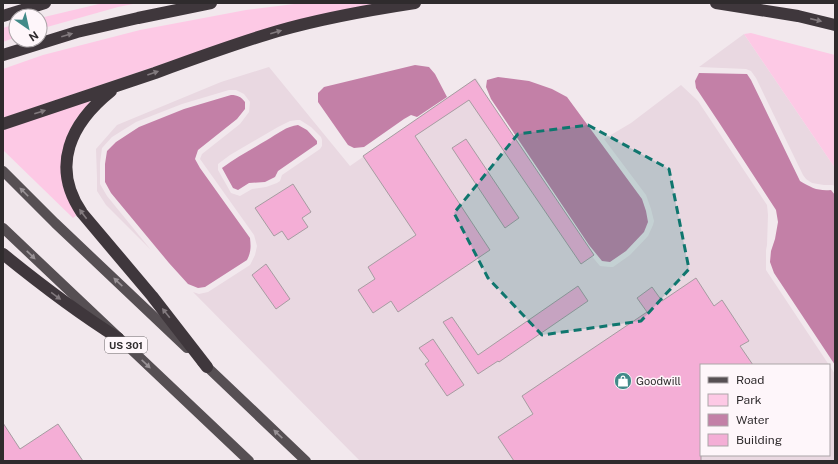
<svg xmlns="http://www.w3.org/2000/svg" width="838" height="464" viewBox="0 0 838 464" font-family="'Public Sans',sans-serif">
<style>
.built{fill:#e9d8e1;fill-rule:evenodd}
.green{fill:#fdc9e5}
.water{fill:#c380a7}
.building{fill:#f4aed6;stroke:#a69ca1}
.lines{fill:none;stroke-linecap:round;stroke-linejoin:round}
.major{stroke:#564f53;stroke-width:10}
.highway{stroke:#3f373c;stroke-width:12}
.oneway{fill:#827a7e}
.oneway2{fill:#999296}
.marked{fill:#0f766e;fill-opacity:0.2;stroke:#0f766e;stroke-width:3;stroke-dasharray:8 5;stroke-linejoin:round}
.labels{text-anchor:middle;dominant-baseline:central;stroke-width:3;stroke-linejoin:round;paint-order:stroke}
.shield{fill:#fef6fa;stroke:#6d686a;stroke-width:1}
.shield-label{font-size:10px;font-weight:bold;fill:#2f2b2d}
.poi-label{font-size:11px;fill:#2f2b2d;stroke:#fef6fa;text-anchor:start}
</style>
<rect width="100%" height="100%" fill="#f2e8ed"/>
<!-- built -->
<path class="built" d="M744,34L835,168V186L832,185H824L812,183L806,179L803,175L756,78L751,71L746,69L699,67Z
M269,67L350,166L476,78L481,86L486,102L585,248L600,266L610,267H613L630,255L648,236L653,225L654,221L651,209L646,195L604,139L631,123L681,85L698,101L767,205L768,215L767,245L766,250V270L835,374V461H360L193,292L199,294L208,292L250,265L255,255L257,246L254,235L200,159L202,154L240,124L249,112L250,102L244,94L236,90H229L182,104L136,122L112,137L102,148L100,163V184L107,196L151,250L106,205L97,191V178L96,149L117,125L221,82ZM297,120H300L311,127L321,137L322,140V146L320,149L282,175L280,181L277,183L266,187L252,189L240,196L231,193L218,170V164L230,155L278,127L290,121ZM701,365H829V455H701Z"/>
<!-- green -->
<path class="green" d="M103,3H138L118,7L40,29V18Z
M302,3H381L186,56L3,118V69L43,55L140,30L246,10Z
M16,24V37L3,42V28Z
M751,33L835,55V168L744,34Z
M83,101H89L90,103L83,110L76,119L69,132L64,145L78,214L73,218L3,150V130Z"/>
<!-- water -->
<path class="water" d="M415,65L429,67L435,74L447,97L417,117L411,115L404,119L364,147L354,148L348,145L318,102V93L324,87Z
M699,73L747,74L751,80L800,181C812,188 817,191 831,190L835,195V365L774,273L770,262L771,251L775,239L778,222L776,210L718,121L696,88L695,81Z
M498,77L529,81L552,89L567,97L642,199L646,211L648,222L644,232L626,251L610,262L602,261L589,245L491,99L486,87L487,80Z
M231,95C238,95 241,97 245,102V109L237,119L198,150L195,159L200,168L250,238C251,247 251,252 247,260L205,287L198,288L188,284L169,263L111,193L105,182V164L107,151L116,142L139,127L184,109Z
M298,125L307,130L317,141V144L278,171L275,177L265,182L249,183L238,190L233,188L222,168C237,157 252,149 267,140C277,134 287,126 298,125Z"/>
<!-- building -->
<path class="building" d="M475,79L594,255L581,264L469,100L415,136L490,250L398,312L391,301L373,313L358,290L375,279L368,267L416,235L363,156Z
M466,139L519,218L505,228L452,148Z
M293,184L311,212L302,218L308,227L288,240L282,231L274,236L255,208Z
M266,264L290,299L276,309L252,275Z
M696,278L714,306L722,300L749,341L740,346L753,365H701V461H514L498,437L533,414L522,396L647,312L637,298L652,287L662,301Z
M578,286L588,301L499,362L498,361L478,374L443,322L452,317L478,355Z
M433,339L464,385L447,396L425,364L429,361L419,348Z
M3,423L20,449L58,424L83,461H3Z"/>
<g class="lines">
<!-- major -->
<path class="major" d="M3,171L55,223L187,348
M3,228L249,461
M202,362L306,461"/>
<!-- highway -->
<path class="highway" d="M716,3L798,16L835,25
M3,16L45,3
M3,55L77,32L138,18L211,3
M111,91C71,123 50,166 82,213L152,296L207,367
M3,124C54,107 105,90 155,73C196,58 237,43 278,31C323,18 369,10 415,3
M3,254C40,284 78,313 118,338"/>
</g>
<!-- one-way arrows -->
<defs><path id="oneway-solid" d="M-6-.8H1V-3.2L6.5 0L1 3.2V.8H-6Z"/></defs>
<g class="oneway">
<use href="#oneway-solid" transform="translate(816 20) rotate(13)"/>
<use href="#oneway-solid" transform="translate(276 32) rotate(-16)"/>
<use href="#oneway-solid" transform="translate(67 35) rotate(-16)"/>
<use href="#oneway-solid" transform="translate(153 73) rotate(-19)"/>
<use href="#oneway-solid" transform="translate(40 112) rotate(-18)"/>
<use href="#oneway-solid" transform="translate(83 214) rotate(-127)"/>
<use href="#oneway-solid" transform="translate(56 296) rotate(36)"/>
<use href="#oneway-solid" transform="translate(166 313) rotate(-129)"/>
</g>
<g class="oneway2">
<use href="#oneway-solid" transform="translate(24 192) rotate(-135)"/>
<use href="#oneway-solid" transform="translate(31 255) rotate(44)"/>
<use href="#oneway-solid" transform="translate(118 282) rotate(-137)"/>
<use href="#oneway-solid" transform="translate(146 364) rotate(43)"/>
<use href="#oneway-solid" transform="translate(278 434) rotate(-137)"/>
</g>
<!-- marked area -->
<path class="marked" d="M588,125L669,169L689,269L641,321L542,335L488,278L454,213L518,134Z"/>
<!-- icons -->
<defs>
<symbol id="shop-disc" viewBox="-11 -11 22 22"><circle r="9.5" fill="#428a89" stroke="#fef6fa"/><path d="M-5-2.5h2.3a2.7 3.5 0 0 1 5.4 0H5L5.5 6h-11ZM-1.5-2.5h3a1.5 2.3 0 0 0-3 0Z" fill="#fff"/></symbol>
</defs>
<g fill-rule="evenodd">
<use href="#shop-disc" x="613" y="371" width="20" height="20"/>
</g>
<g class="labels">
<!-- shield labels -->
<rect class="shield" x="105" y="337" width="42" height="16" rx="3"/>
<g class="shield-label">
<text x="126" y="345">US 301</text>
</g>
<!-- poi labels -->
<g class="poi-label">
<text x="636" y="381">Goodwill</text>
</g>
</g>
<!-- border -->
<rect width="838" height="464" fill="none" stroke="#2f2b2d" stroke-width="8"/>
<!-- legend -->
<rect x="700" y="364" width="130" height="92" fill="#fef6fa" stroke="#aba5a8"/>
<rect x="708" y="377" width="20" height="6" fill="#564f53" stroke="#aba5a8"/>
<text x="736" y="384" font-size="12" fill="#2f2b2d">Road</text>
<rect x="708" y="394" width="20" height="12" fill="#fdc9e5" stroke="#aba5a8"/>
<text x="736" y="404" font-size="12" fill="#2f2b2d">Park</text>
<rect x="708" y="414" width="20" height="12" fill="#c380a7" stroke="#aba5a8"/>
<text x="736" y="424" font-size="12" fill="#2f2b2d">Water</text>
<rect x="708" y="434" width="20" height="12" fill="#f4aed6" stroke="#aba5a8"/>
<text x="736" y="444" font-size="12" fill="#2f2b2d">Building</text>
<!-- north arrow -->
<g transform="translate(28 28) rotate(146)"><circle r="19" fill="#fef6fa" stroke="#aba5a8"/>
<path d="M0-3L7 15L0 10L-7 15Z" fill="#428a89"/>
<text y="-6" font-size="11" font-weight="bold" text-anchor="middle" fill="#2f2b2d">N</text>
</g>
</svg>
